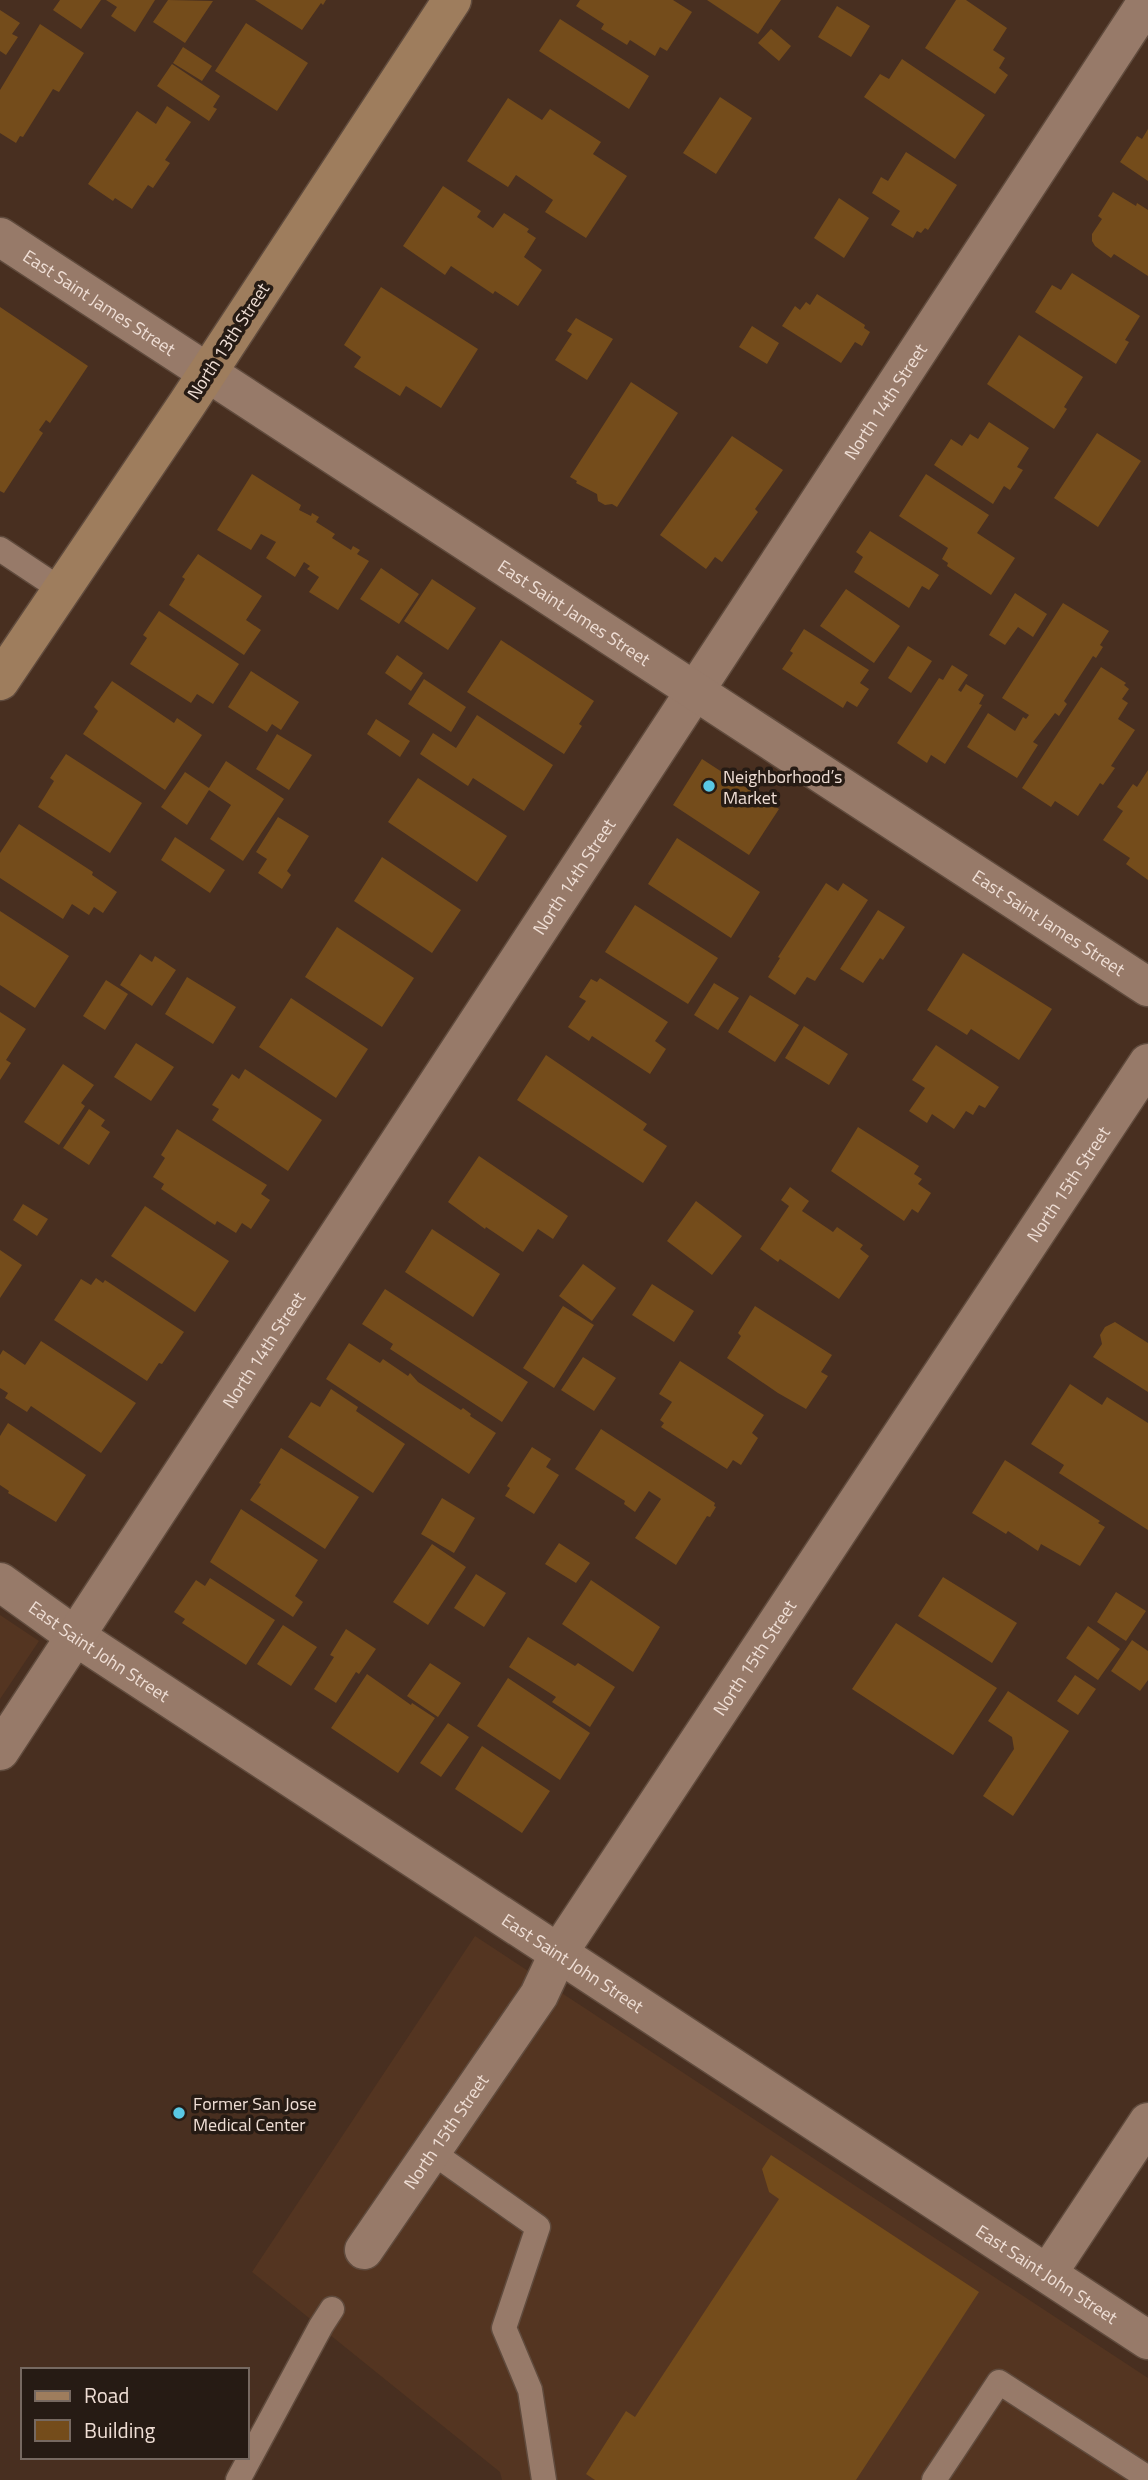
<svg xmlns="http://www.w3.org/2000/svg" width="1148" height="2480" viewBox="0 0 1148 2480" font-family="'Titillium Web',sans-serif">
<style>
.built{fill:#543521}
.building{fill:#744c1b}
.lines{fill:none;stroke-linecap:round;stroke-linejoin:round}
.service-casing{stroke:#604b3d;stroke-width:27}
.minor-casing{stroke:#604b3d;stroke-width:41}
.tertiary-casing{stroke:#604b3d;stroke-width:41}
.secondary-casing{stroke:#604b3d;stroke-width:41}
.service{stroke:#977a69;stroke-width:24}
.minor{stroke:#977a69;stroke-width:38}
.tertiary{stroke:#977a69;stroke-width:38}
.secondary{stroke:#9e7d5d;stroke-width:38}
.poi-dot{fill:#59c8e4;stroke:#261b14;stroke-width:2.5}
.labels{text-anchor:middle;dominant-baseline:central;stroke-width:7;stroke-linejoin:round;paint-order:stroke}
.street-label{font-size:18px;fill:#efded5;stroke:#261b14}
.poi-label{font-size:18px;fill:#efded5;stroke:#261b14;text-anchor:start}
</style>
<rect width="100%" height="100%" fill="#482f20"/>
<!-- built -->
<path class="built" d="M0,1615L39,1641L0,1699Z
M475,1936L1148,2378V2480H502L500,2472L252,2272Z"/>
<!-- building -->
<path class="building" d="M60,0H101L81,29L53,10Z
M106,0H155L135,32L111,16L117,7Z
M168,0L213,1L185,43L153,22Z
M255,0H326L323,5L321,3L302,30Z
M580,0H673L692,12L667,51L660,47L655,56L630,40L627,45L601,29L604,24L576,6Z
M707,0H781L758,34Z
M956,0H966L1007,28L993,50L1005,58L999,68L1008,75L995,94L925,48Z
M837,6L870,26L851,57L818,37Z
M0,10L20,23L12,34L18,37L6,55L0,51Z
M560,19L649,76L629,109L539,51Z
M246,23L308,63L277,111L215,71Z
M40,24L84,53L59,92L53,89L23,137L20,136L16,143L0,133V90Z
M771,29L791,46L779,61L758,43Z
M183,47L212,66L202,81L173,63Z
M902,59L985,115L955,159L864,97L880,74L889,79Z
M172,64L220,96L213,107L217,109L209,121L157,86Z
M720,97L752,118L716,174L683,153Z
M508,98L542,120L550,109L601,142L593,154L627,176L586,238L545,212L553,200L516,175L508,187L467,161Z
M167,106L191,122L165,160L170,163L153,188L148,185L132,209L115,198L113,201L88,184L137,111L156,124Z
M1148,129V181L1120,162L1137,136L1142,139Z
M906,152L957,185L928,230L925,228L921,233L917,231L913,238L891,225L900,211L872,193L881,177L888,181Z
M443,186L481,211L477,217L493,228L504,213L529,229L527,232L536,238L524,257L542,270L518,306L495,291L493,294L451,266L445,275L403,246Z
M1113,192L1136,206L1137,203L1148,210V276L1114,254L1111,258L1095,246L1092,241V234L1102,219L1098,216Z
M839,198L869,218L844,258L814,238Z
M1072,273L1140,316L1125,340L1129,342L1116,364L1035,312L1052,285L1061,290Z
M381,287L478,349L441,408L406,386L400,396L354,367L361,357L344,345Z
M817,294L865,325L864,328L870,332L862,346L855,342L841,363L782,326L795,306L800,310L806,302L810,305Z
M0,307L88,366L50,423L46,420L39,430L43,433L4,493L0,491Z
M576,318L613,339L587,380L555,360L572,334L567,331Z
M752,326L779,343L767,364L739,347Z
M1019,335L1083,377L1064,407L1067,409L1054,429L987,384Z
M631,382L678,413L617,507L612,504L605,505L598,501L597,494L576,483L577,481L570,477Z
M989,422L1029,448L1017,467L1023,470L1010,490L1004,486L993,504L934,465L951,439L962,446L970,434L978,439Z
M1097,433L1141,461L1098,527L1054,498Z
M732,436L783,470L755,509L758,512L722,562L715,557L706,569L660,535Z
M252,474L301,505L299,510L311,516L312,513L319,517L316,522L335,534L332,538L351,550L353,546L360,550L357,554L369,561L338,610L309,592L319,577L307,569L310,566L304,562L295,577L266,558L276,542L261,534L251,550L217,530Z
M926,474L989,515L977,533L1015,558L991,595L947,566L948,563L942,559L948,548L899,516Z
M870,531L939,575L929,590L922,586L909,608L854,572L863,557L856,552Z
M198,554L262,596L246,620L261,630L244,655L169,605L185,579L182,577Z
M381,568L419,594L399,624L360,599Z
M432,579L476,608L448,650L404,621Z
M846,589L900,626L874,663L820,626Z
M1015,593L1047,614L1033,637L1018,627L1005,645L989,635Z
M1063,603L1109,631L1100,645L1103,647L1096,658L1093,656L1064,701L1067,704L1059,716L1055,713L1033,742L1038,745L1017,778L967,747L988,713L1015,731L1023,717L1026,719L1029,715L1002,698Z
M159,611L239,664L213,704L197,694L191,703L130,664L147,638L143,635Z
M804,629L869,670L860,683L869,689L857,707L847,701L843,708L782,669L793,653L790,651Z
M501,640L594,701L579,724L582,726L564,754L467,692Z
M908,646L932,661L911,693L888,678Z
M397,655L423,673L411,691L385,673Z
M952,665L968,675L958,690L961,692L966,684L984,695L979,704L982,705L945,764L931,755L927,763L897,743L939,678L943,680Z
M1101,667L1126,683L1124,685L1129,689L1122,699L1128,703L1118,719L1135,730L1111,766L1115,768L1103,785L1100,783L1078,816L1055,801L1051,807L1022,788Z
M251,671L299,702L281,730L272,724L267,732L228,707Z
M424,679L466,707L451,732L408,704Z
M112,681L174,723L177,718L202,735L165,790L83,734L98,711L94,707Z
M477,715L553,765L524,811L473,778L468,786L420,754L433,733L456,748Z
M376,719L410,741L400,757L367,734Z
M277,734L312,755L289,790L256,769Z
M66,754L142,803L110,853L38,807L54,781L50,778Z
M702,759L779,809L749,855L673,805Z
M226,761L284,799L243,861L210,839L231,805L209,790L187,825L161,807L185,772L209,788Z
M1148,770V880L1126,864L1130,858L1103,840L1123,811L1117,807L1133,784L1137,787Z
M418,778L507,836L477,882L388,822Z
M278,817L309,836L287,871L291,875L282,889L258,873L267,859L256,852Z
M19,824L93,872L92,875L117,892L103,913L94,907L89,915L72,904L63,919L0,878V853Z
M175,837L225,870L210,893L161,860Z
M677,838L760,892L731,938L648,884Z
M382,857L461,910L432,953L354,901Z
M826,883L838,891L843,883L868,900L815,981L807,977L795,995L768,977L780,958L778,957Z
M635,905L718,958L688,1004L605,952Z
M878,910L905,927L883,960L880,958L863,983L840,969Z
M0,911L69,956L35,1008L0,985Z
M337,927L414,978L382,1027L305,977Z
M963,953L1052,1009L1019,1060L971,1029L967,1035L927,1010Z
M140,954L152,962L155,956L176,970L152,1006L120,985Z
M187,977L236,1007L213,1044L165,1014Z
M600,978L668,1022L655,1041L666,1049L650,1074L592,1036L589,1041L568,1027L586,1001L579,997L591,979L597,982Z
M106,980L128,994L105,1030L83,1016Z
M714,983L739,998L718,1030L694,1015Z
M750,995L799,1025L775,1062L728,1032Z
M291,998L368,1049L336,1098L259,1047Z
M0,1012L26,1029L6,1060L11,1063L0,1080Z
M804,1026L848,1054L829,1085L785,1058Z
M136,1043L174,1067L151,1101L114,1077Z
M936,1045L999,1087L985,1108L979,1105L973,1115L966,1111L954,1129L932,1114L927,1123L909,1111L925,1088L912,1080Z
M546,1055L647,1124L643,1130L667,1146L643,1183L517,1100Z
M63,1064L94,1085L81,1103L85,1106L59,1145L24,1122Z
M245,1069L322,1120L288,1171L212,1120L219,1109L212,1105L232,1074L239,1079Z
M89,1109L105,1120L101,1126L110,1132L89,1165L63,1148Z
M858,1127L919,1166L914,1174L922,1179L918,1184L931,1193L918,1213L912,1209L904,1221L831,1171Z
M177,1129L267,1185L261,1194L270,1200L251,1229L242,1223L236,1233L217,1221L215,1225L161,1189L164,1184L153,1177L165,1158L161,1155Z
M479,1156L568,1216L553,1239L538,1229L523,1252L486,1227L485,1229L448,1202Z
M790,1187L809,1201L802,1211L833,1232L837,1227L863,1245L860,1249L869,1256L839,1299L780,1259L778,1262L760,1249L789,1206L781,1200Z
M696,1201L742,1236L712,1275L667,1241Z
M23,1204L48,1219L37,1236L13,1220Z
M145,1206L229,1261L195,1312L111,1256Z
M432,1229L500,1274L473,1317L405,1272Z
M0,1250L22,1265L0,1298Z
M583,1264L616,1288L592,1321L559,1296Z
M96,1278L103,1283L105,1280L184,1332L162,1364L159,1363L147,1381L54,1320L81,1279L91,1285Z
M652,1284L694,1311L674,1342L632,1315Z
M385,1289L528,1382L502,1422L390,1349L393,1344L362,1324Z
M563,1306L594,1325L554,1388L523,1368Z
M755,1306L832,1355L821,1372L828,1376L806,1409L778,1393L727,1358L741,1336L738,1333Z
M1115,1322L1148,1343V1392L1093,1357L1102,1344L1100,1335L1105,1327Z
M41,1341L136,1403L101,1453L31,1406L27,1412L5,1398L8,1393L0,1388V1355L3,1350L25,1365Z
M349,1343L380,1363L383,1359L408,1376L410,1373L418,1382L461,1410L463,1408L471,1414L470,1416L496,1433L469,1474L326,1379Z
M583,1357L616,1378L594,1411L561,1390Z
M680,1361L764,1415L752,1433L758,1438L741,1465L733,1460L727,1469L661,1427L664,1423L660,1420L672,1402L659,1394Z
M1070,1384L1102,1405L1107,1397L1148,1423V1530L1059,1473L1064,1465L1031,1444Z
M331,1389L358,1407L356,1411L405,1444L373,1493L288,1437L311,1402L320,1407Z
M8,1423L86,1475L56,1522L8,1493L9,1491L0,1485V1436Z
M601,1429L715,1503L714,1506L716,1507L710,1517L707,1516L676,1565L635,1538L661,1499L649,1491L635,1512L624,1504L625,1501L575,1469Z
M532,1447L551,1459L546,1467L559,1475L534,1514L505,1496L510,1488L507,1486Z
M281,1448L359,1497L325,1549L250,1500L261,1484L259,1483Z
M1005,1460L1100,1521L1098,1523L1105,1527L1080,1566L1041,1544L1038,1551L1008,1531L1006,1534L972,1513Z
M442,1498L475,1518L454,1553L421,1534Z
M241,1509L318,1560L295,1596L303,1602L293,1617L210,1562Z
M559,1543L590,1563L576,1583L545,1564Z
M432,1544L466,1567L428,1625L393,1602Z
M476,1574L506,1593L484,1627L454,1608Z
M943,1577L1017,1623L992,1663L918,1616Z
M210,1578L275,1620L246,1665L182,1623L185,1619L174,1612L196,1580L205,1586Z
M591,1580L660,1627L633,1672L562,1624Z
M1116,1592L1146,1611L1126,1641L1097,1622Z
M896,1623L997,1688L953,1755L852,1689Z
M283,1625L317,1647L291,1686L257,1664Z
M1088,1626L1120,1649L1098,1680L1066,1658Z
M346,1629L376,1649L359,1674L356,1672L336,1703L314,1689L334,1657L330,1655Z
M528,1637L575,1666L578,1663L615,1687L590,1727L552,1702L556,1697L509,1667Z
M1132,1640L1148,1651V1680L1140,1691L1111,1671Z
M430,1663L461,1683L438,1717L407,1696Z
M367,1674L411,1705L412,1703L435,1718L398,1773L331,1728Z
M1075,1675L1096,1689L1078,1715L1057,1701Z
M508,1678L590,1733L560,1780L477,1726Z
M1008,1691L1069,1731L1013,1816L983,1796L1014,1749L1012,1737L988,1721Z
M448,1723L469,1737L441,1777L420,1763Z
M482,1746L550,1791L522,1833L455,1789Z
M771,2155L979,2292L856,2480H595L586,2474L626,2411L635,2417L779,2199L769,2192L762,2169Z"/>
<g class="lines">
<defs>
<path id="service" d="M0,549L60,589
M432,2152L538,2227L504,2328L530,2390L544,2480
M238,2480L321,2326L332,2309
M934,2480L999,2382L1148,2478"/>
<g id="minor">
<path id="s1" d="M0,1582L75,1636L1148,2340"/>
<path id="s2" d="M0,1751L1148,0"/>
<path id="s3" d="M364,2250L539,1995L559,1952L1148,1063"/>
<path d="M1048,2273L1148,2122"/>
</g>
<g id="tertiary">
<path id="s4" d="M0,237L1148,987"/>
</g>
<path id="secondary" d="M0,681L187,404L452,0"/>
</defs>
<!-- service casing -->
<use href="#service" class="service-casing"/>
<!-- minor casing -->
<use href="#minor" class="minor-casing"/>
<!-- tertiary casing -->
<use href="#tertiary" class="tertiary-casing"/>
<!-- secondary casing -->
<use href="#secondary" class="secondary-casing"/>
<!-- service -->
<use href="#service" class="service"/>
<!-- minor -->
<use href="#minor" class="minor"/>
<!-- tertiary -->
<use href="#tertiary" class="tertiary"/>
<!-- secondary -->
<use href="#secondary" class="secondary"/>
</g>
<!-- markers -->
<g class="poi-dot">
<circle cx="709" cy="786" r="7"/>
<circle cx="179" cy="2113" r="7"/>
</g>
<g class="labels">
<!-- street labels -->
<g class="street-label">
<text stroke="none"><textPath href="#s4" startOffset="119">East Saint James Street</textPath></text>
<text transform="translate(228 341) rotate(-57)">North 13th Street</text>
<text stroke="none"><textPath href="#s2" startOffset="1614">North 14th Street</textPath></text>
<text stroke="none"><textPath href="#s4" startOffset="686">East Saint James Street</textPath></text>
<text stroke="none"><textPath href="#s2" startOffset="1046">North 14th Street</textPath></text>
<text stroke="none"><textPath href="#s4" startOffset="1253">East Saint James Street</textPath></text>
<text stroke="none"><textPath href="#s3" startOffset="1278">North 15th Street</textPath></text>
<text stroke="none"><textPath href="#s2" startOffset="480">North 14th Street</textPath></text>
<text stroke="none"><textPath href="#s1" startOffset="121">East Saint John Street</textPath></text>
<text stroke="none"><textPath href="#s3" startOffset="710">North 15th Street</textPath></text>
<text stroke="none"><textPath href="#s1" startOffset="688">East Saint John Street</textPath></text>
<text stroke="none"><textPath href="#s3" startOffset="144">North 15th Street</textPath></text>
<text stroke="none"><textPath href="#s1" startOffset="1255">East Saint John Street</textPath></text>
</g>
<!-- poi labels -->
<g class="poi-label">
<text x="723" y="776">Neighborhood’s<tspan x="723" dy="21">Market</tspan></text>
<text x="193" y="2103">Former San Jose<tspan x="193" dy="21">Medical Center</tspan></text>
</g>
</g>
<!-- legend -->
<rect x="21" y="2368" width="228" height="91" fill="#261b14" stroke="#766961" stroke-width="2"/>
<rect x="35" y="2391" width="35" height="10" fill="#9e7d5d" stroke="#766961" stroke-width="2"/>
<text x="84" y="2403" font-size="21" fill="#efded5">Road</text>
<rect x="35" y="2420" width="35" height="21" fill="#744c1b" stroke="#766961" stroke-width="2"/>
<text x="84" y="2438" font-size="21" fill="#efded5">Building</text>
</svg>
